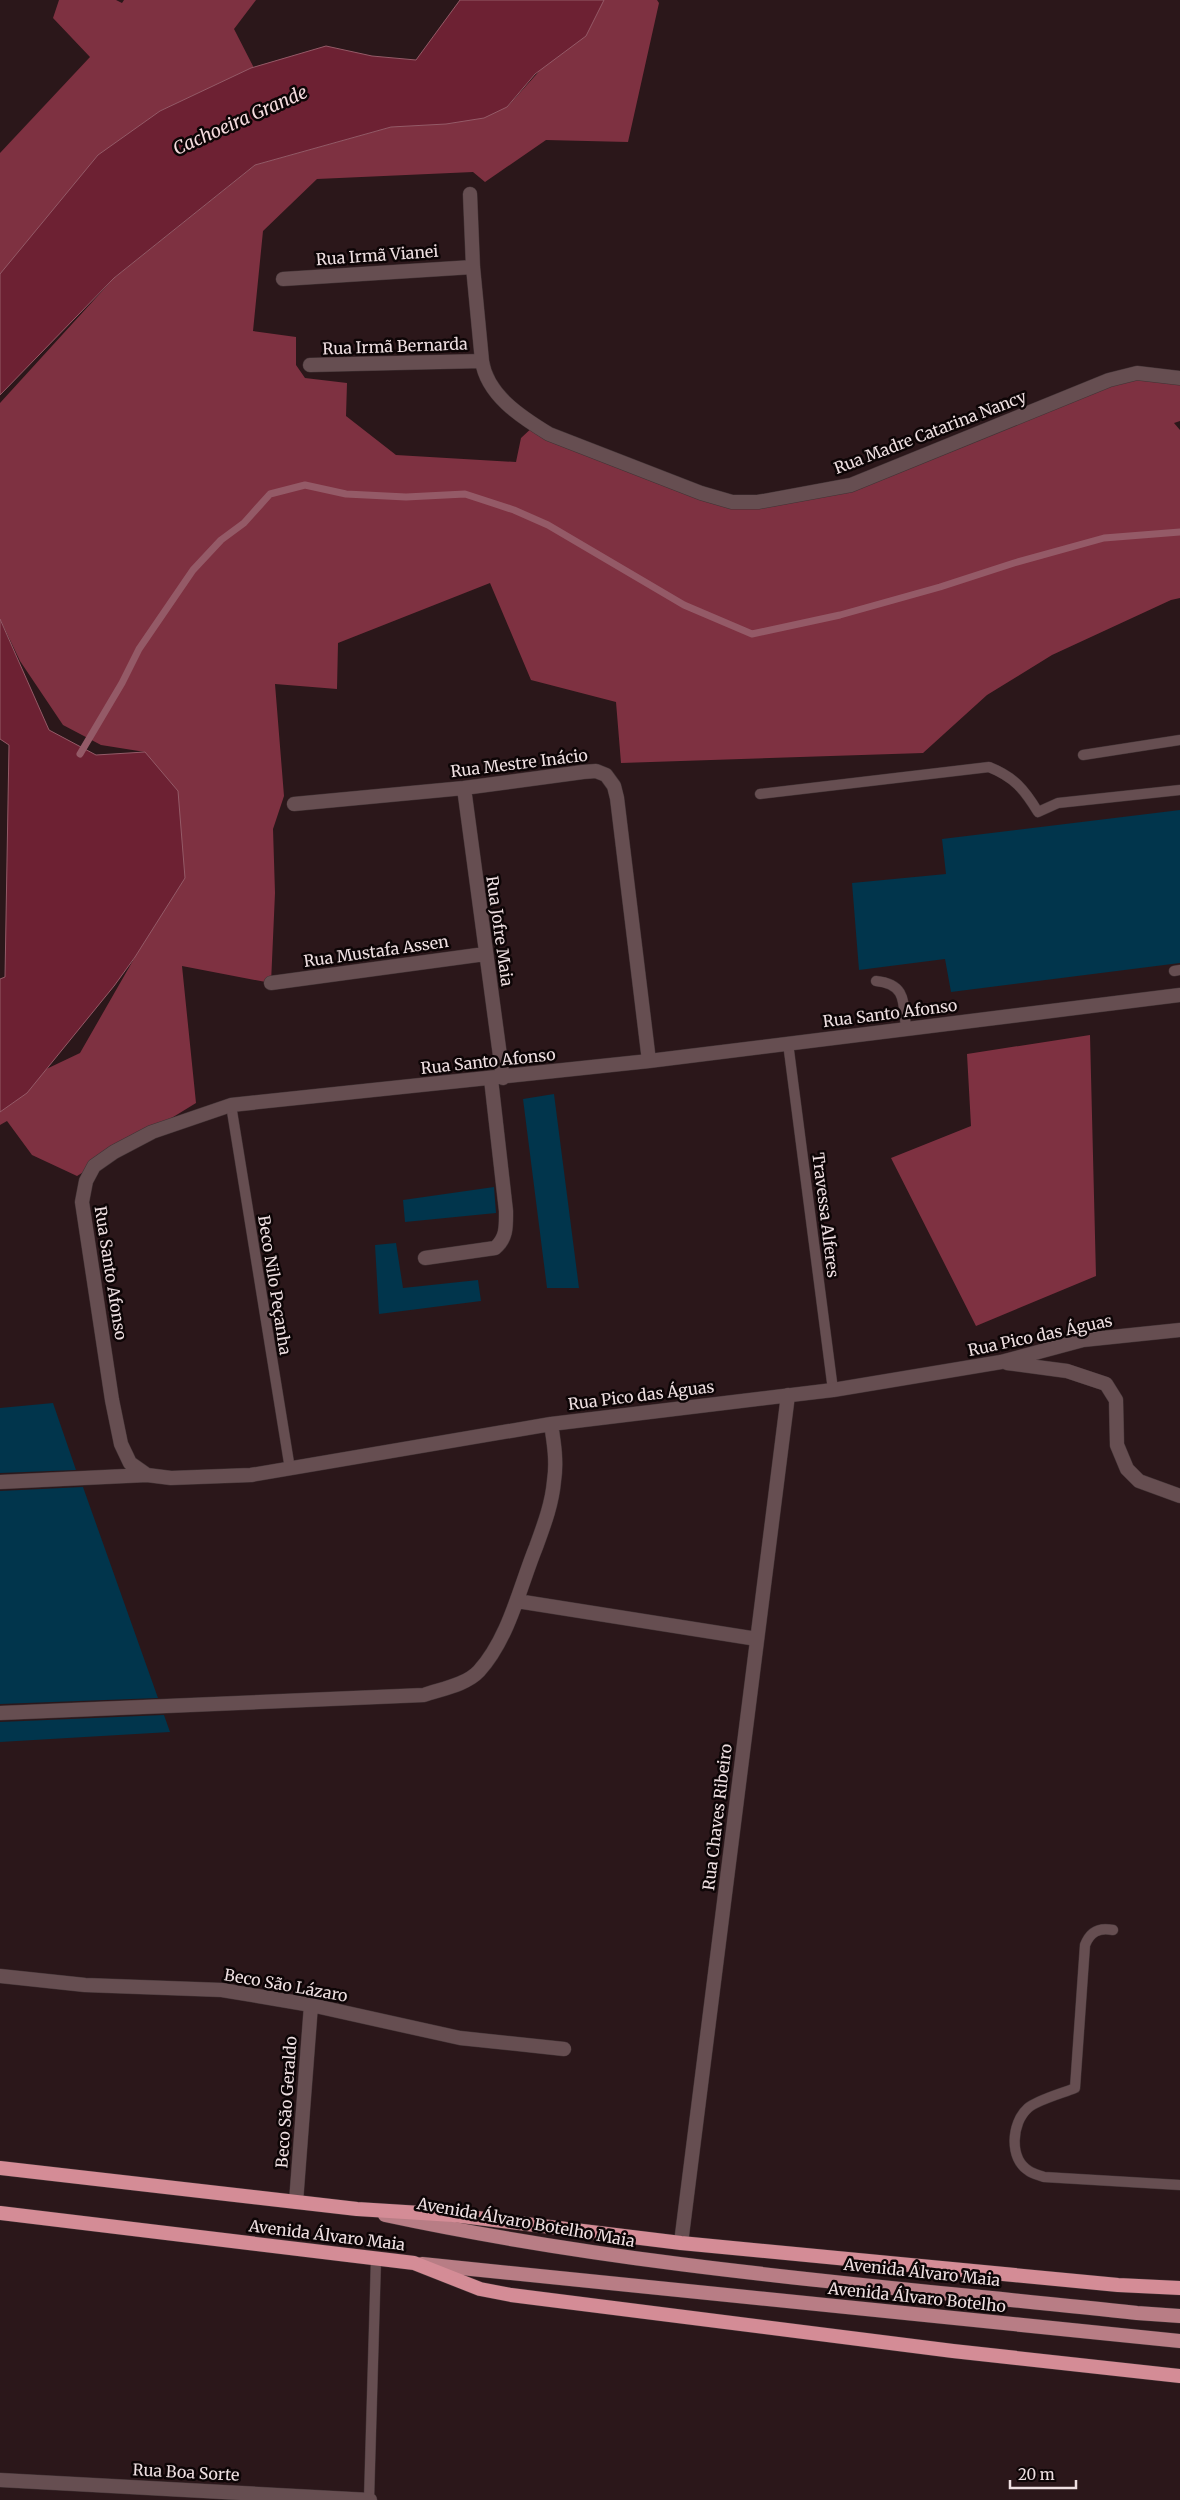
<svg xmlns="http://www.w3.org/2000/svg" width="1180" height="2500" viewBox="0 0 1180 2500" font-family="Merriweather,serif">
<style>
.forest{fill:#7e3141}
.water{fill:#6d2133;stroke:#945a67}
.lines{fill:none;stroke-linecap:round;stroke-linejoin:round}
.stream{stroke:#945a67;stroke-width:7}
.building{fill:#01354c}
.service-casing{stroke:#423335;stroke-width:11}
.minor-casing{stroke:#423335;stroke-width:15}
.primary-casing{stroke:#423335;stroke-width:15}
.trunk-casing{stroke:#423335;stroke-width:15}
.service{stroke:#664e51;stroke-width:10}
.minor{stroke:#664e51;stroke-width:14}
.primary{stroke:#b87d85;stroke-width:14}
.trunk{stroke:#d48c96;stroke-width:14}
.labels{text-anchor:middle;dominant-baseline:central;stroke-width:5;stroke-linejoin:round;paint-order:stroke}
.street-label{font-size:16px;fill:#eedfe1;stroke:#0d0506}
.water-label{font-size:18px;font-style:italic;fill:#f4dbde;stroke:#0d0506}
</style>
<rect width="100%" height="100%" fill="#2b171a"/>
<!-- forest -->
<path class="forest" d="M59,0H116L122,3L124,0H256L234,29L254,68L160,111L0,274V153L90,57L53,18Z
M603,0H657L659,3L628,142L546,140L485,182L473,172L317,179L263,231L253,331L296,337V365L305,378L347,383L346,416L396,455L516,462L521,438L536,424L701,493L758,502L851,485L1137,373L1180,381V421L1174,423L1180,430V598L1171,600L1052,655L987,695L923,753L621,763L616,702L531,680L490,583L338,643L337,689L275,684L284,796L273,829L275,893L271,983L182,966L196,1103L77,1176L32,1155L7,1121L0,1125V1091L80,1053L135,957L145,752L101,745L63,725L20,661L0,619V403L114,278L255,165L391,127L507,107Z
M1090,1035L1096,1276L976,1326L891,1158L971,1126L967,1054Z"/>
<!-- water -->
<path class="water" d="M460,0H604L586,36L535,74L507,107L484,118L446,124L391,127L255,165L114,278L0,395V274L98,155L160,111L251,68L326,46L372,56L416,60Z
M0,619L49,730L96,755L145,752L178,791L185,878L135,957L114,986L27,1093L0,1112V979L5,977L9,745L0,739Z"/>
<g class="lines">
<!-- stream -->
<path class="stream" d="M80,754L122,683L139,649L193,570L221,540L244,523L270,494L305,485L346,494L406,497L465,494L514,510L548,525L684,605L752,634L840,615L940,587L1014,563L1104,538L1180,532"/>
</g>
<!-- building -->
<path class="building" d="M1180,810V963L951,992L945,959L859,970L852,883L946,874L942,839Z
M554,1094L579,1288H547L523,1099Z
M494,1187L496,1213L405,1222L403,1200Z
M396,1243L403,1288L478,1280L481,1301L379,1314L375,1245Z
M53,1403L76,1470L0,1473V1408Z
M83,1487L158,1698L0,1704V1491Z
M164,1715L170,1732L0,1742V1722Z"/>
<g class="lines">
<defs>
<path id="service" d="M1083,755L1180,740
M760,794L989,767C1014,777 1024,789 1038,812L1058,803L1180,790
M1174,971L1180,970
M876,981C907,984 903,1003 906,1028
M788,1043L833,1390
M231,1105L290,1469
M1113,1930C1099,1927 1090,1932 1085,1945L1075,2088C1063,2093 1037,2100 1028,2108C1011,2123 1009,2159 1029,2171C1033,2174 1039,2175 1044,2177L1180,2185
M369,2500L376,2259"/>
<path id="minor" d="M470,194L473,267L482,361C487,395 521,417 549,434L701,493L732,502H758L851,485L1109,380L1137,373L1180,378
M283,279L473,267
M310,365L482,361
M464,788L503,1078
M294,804L464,788L583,772L596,771L606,775L614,786L617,798L649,1061
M271,983L485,954
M1180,995L649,1061L231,1105L152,1132L114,1152L94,1166L86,1181L82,1202L112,1400L121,1444L130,1463L147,1475L171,1478L251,1475L551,1424L833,1390L1001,1362L1083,1340L1180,1330
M425,1258L495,1248C507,1238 506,1226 506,1211L491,1079
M1007,1363L1067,1371L1106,1384L1116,1400L1117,1445L1127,1469L1139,1481L1180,1496
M0,1482L147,1475
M517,1601L757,1639
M0,1713L424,1695C441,1689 466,1685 479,1671C509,1638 520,1586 536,1547C544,1525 552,1504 554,1481C557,1462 554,1443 551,1424
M0,1976L85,1985L222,1990L311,2005L460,2038L564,2049
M296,2202L311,2005
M681,2243L788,1395
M0,2480L370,2500"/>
<path id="primary" d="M385,2215C632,2268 886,2286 1137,2313L1180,2316
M422,2264L1180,2341"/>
<path id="trunk" d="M0,2168L357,2209L453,2215L681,2243L1118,2285L1180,2288
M0,2213L414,2263L480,2289L511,2295L953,2351L1180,2376"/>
</defs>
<!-- service casing -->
<use href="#service" class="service-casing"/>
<!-- minor casing -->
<use href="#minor" class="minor-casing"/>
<!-- primary casing -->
<use href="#primary" class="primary-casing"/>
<!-- trunk casing -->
<use href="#trunk" class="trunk-casing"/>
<!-- service -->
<use href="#service" class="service"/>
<!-- minor -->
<use href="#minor" class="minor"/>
<!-- primary -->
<use href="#primary" class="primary"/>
<!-- trunk -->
<use href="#trunk" class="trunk"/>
</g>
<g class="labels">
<!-- street labels -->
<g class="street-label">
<text transform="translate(377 255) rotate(-4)">Rua Irmã Vianei</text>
<text transform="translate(395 346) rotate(-2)">Rua Irmã Bernarda</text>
<text transform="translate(930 432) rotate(-21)">Rua Madre Catarina Nancy</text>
<text transform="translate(519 763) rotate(-7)">Rua Mestre Inácio</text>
<text transform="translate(500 931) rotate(82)">Rua Jofre Maia</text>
<text transform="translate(376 951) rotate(-8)">Rua Mustafa Assen</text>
<text transform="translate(890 1013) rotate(-7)">Rua Santo Afonso</text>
<text transform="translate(488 1061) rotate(-6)">Rua Santo Afonso</text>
<text transform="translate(826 1215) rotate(83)">Travessa Alferes</text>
<text transform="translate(111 1273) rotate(81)">Rua Santo Afonso</text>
<text transform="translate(275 1285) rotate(81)">Beco Nilo Peçanha</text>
<text transform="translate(1040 1335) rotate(-12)">Rua Pico das Águas</text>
<text transform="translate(641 1395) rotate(-7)">Rua Pico das Águas</text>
<text transform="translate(717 1817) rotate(-83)">Rua Chaves Ribeiro</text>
<text transform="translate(286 1985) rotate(10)">Beco São Lázaro</text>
<text transform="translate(286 2102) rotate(-86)">Beco São Geraldo</text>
<text transform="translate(526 2222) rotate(10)">Avenida Álvaro Botelho Maia</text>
<text transform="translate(327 2235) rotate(7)">Avenida Álvaro Maia</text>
<text transform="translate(922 2272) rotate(6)">Avenida Álvaro Maia</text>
<text transform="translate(917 2297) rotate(6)">Avenida Álvaro Botelho</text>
<text transform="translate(186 2472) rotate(3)">Rua Boa Sorte</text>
</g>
<!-- water labels -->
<g class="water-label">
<text transform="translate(240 120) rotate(-24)">Cachoeira Grande</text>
</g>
</g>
<!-- scale -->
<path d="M1010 2480v8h66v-8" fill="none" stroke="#eedfe1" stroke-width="2.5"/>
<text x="1018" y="2480" font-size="15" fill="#eedfe1" stroke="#0d0506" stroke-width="4" paint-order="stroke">20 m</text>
</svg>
